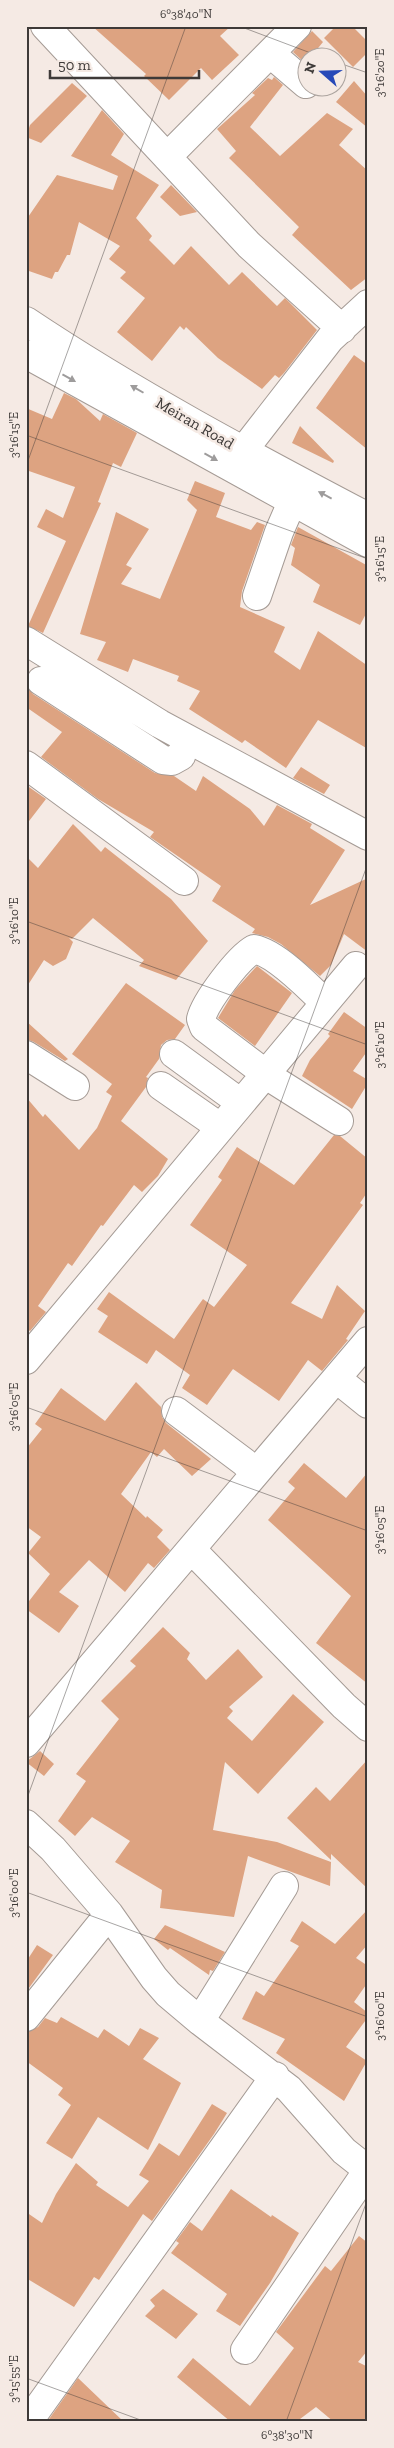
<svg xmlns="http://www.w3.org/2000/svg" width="394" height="2448" viewBox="0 0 394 2448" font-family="'Zilla Slab',serif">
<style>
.building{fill:#dda381}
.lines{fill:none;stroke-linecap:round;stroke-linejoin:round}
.minor-casing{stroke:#a59b95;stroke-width:30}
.major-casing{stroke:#a59b95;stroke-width:30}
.minor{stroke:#fff;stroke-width:28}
.major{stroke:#fff;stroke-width:28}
.oneway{fill:#9e9c9c}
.ticks{fill:none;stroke:#3e3a38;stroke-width:1;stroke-opacity:0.45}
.labels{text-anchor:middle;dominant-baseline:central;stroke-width:5;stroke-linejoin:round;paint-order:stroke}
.street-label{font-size:16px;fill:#3e3a38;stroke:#f5eae4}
.neatline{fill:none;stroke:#3e3a38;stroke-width:2}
.ticks-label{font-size:12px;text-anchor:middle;fill:#3e3a38}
</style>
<rect width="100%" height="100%" fill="#f5eae4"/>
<!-- building -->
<path class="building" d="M92,26H231L220,36L239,55L212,80L201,68L169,100L144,76L146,74Z
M336,26H352L368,42V52L353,67L324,38Z
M312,31L323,42L310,58H306L305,63L293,52Z
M274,77L283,85L250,127L280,156L327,113L353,129L339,145L368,171V277L351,290L292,235L299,227L229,158L236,151L217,129L255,95L252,93L268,78L272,80Z
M354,81L368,97V128L336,102Z
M72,83L87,96L41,143L26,137L30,125Z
M102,110L124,134L111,155L159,185L136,218L152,236L149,240L174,265L191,246L229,285L242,272L277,306L285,298L317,330L284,373L279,378L275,375L262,389L218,358L186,327L184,330L180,326L152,361L117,332L145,298L120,278L126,272L109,259L120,246L79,222L70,255H67L58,272H55L52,279L26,270V220L57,175L113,190L118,176L71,156Z
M171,185L197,212L180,216L160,197Z
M354,355L368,365V450L316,408Z
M64,393L76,399L100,421L103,414L137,433L121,467L113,463L98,502L101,503L43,633L28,626L66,541L37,527L46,509L63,518L75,487L26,470V408L52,419Z
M300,426L334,461L333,463L292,443Z
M195,481L225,493L216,517L251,530L257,522L265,525L242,591L240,607L285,627L274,652L300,670L318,631L368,666V749L318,720L286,768L245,740L242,743L189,709L200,691L177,681L179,676L133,659L128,672L97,660L106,642L80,634L116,512L149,529L126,565L132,568L121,584L160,599L197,510L187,500Z
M298,527L368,566V610L360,625L313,602L320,585L291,565L295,548L291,545Z
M26,684L33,694L155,773L174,776L196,791L203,776L250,809L264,826L277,805L312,824L310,828L345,850L310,905L368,878V952L344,934L331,965L320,976L281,944L268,937L252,933L255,929L212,901L221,886L150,837L154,832L98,799L41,757L62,732L26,707Z
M301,767L330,785L324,794L293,778Z
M26,785L46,799L26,825Z
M73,824L101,852L105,847L171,899L208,941L176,980L139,966L144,960L93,918L72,939L69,938L73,942L66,959L53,966L44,960L26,988V856L38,868Z
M257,966L292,993L255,1046L218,1018L235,990Z
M126,983L185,1025L175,1039L167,1040L161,1045L159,1059L146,1077L148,1078L146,1087L121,1121L168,1159L158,1176L142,1192L134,1185L103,1226L101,1225L72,1266L68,1263L38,1306L46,1312L30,1331L26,1328V1097L43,1117L45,1114L79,1150L97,1128L112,1096L106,1092L112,1084L72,1054Z
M344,1012L368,1029V1050L353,1071L368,1080V1083L352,1109L302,1076L310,1060L330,1036L328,1034Z
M26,1021L68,1059L65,1061L34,1042L26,1039Z
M334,1135L340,1136L368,1159V1191L360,1203L363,1205L291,1303L322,1319L337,1285L365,1311L346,1339L348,1340L322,1371L308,1360L279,1401L233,1369L207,1405L182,1388L190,1375L156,1350L147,1364L98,1332L108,1316L97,1309L109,1292L174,1339L203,1299L214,1307L247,1265L190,1225L222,1180L218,1177L237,1147L294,1185Z
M136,1382L161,1407L162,1417L166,1423L211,1459L192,1476L164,1449L157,1457L151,1452L121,1494L146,1518L147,1516L163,1530L157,1537L170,1550L154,1568L148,1563L125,1592L89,1560L59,1592L79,1606L59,1633L26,1609V1605L50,1574L28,1553L41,1537L26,1526V1449L42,1429L35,1424L61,1388L105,1421Z
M304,1463L346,1498L368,1472V1684L316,1643L351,1596L268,1520L295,1488L288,1482Z
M163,1627L190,1653L187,1659L206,1680L238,1649L263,1677L229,1707L233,1711L227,1718L252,1741L293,1694L324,1722L258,1794L225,1762L213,1830L277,1842L331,1862L330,1886L248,1856L234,1917L160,1908L162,1890L115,1862L130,1841L92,1817L75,1836L58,1821L86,1781L76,1774L119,1719L101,1701L136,1666L130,1661Z
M40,1751L54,1764L44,1776L26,1762Z
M368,1759V1889L331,1854V1860L287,1818L316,1787L330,1801Z
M368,1909V1944L356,1958L368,1966V1982L354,2002L368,2013V2017L346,2047L367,2061L344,2101L276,2053L285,2039L242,2019L256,1991L264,1996L299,1946L290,1941L302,1921L335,1944Z
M165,1925L225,1952L213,1971L210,1970L209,1975L170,1948L168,1950L154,1939Z
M37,1945L53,1955L26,1992V1962Z
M61,2017L98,2038L104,2029L129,2046L140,2028L159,2038L143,2059L181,2083L148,2150L98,2117L72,2159L46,2143L71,2105L58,2095L63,2088L26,2061V2032L38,2027L45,2018L57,2023Z
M212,2104L227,2113L214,2134L152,2221L143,2214L99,2280L94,2277L74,2307L26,2278V2212L42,2223L56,2194L76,2163L98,2182L96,2185L128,2207L149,2181L139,2175L159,2143L179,2156Z
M231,2189L271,2217L272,2215L299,2233L270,2283L240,2326L216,2311L227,2294L171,2253L179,2243L176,2241L190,2222L202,2231Z
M359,2236L368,2243V2350L358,2362L368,2367V2422H334L316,2407L296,2422H231L177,2377L193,2358L250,2406L294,2348L276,2332L325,2266L331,2271Z
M163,2289L198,2314L176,2339L145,2316L155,2306L150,2300Z
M78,2378L124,2422H47Z"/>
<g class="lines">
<defs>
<path id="minor" d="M45,26L249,245L342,329
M271,54L306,84
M167,157L297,26
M243,451L330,339L368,304
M257,596L279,532L292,502
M26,641L160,724L368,836
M41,681L163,760L172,761L181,756L187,739
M26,765L184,881
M325,1003C309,987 276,953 254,949C238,958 205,1002 201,1019L204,1027L274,1080L339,1121
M174,1054L241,1103
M26,1055L75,1086
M161,1086L220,1127
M26,1360L356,966
M337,1379L368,1404
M176,1411L244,1462L255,1473
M191,1549L344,1706L368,1727
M26,1743L368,1341
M26,1824L53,1849L109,1914L154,1978L168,1994L200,2021L289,2089L344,2151L368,2170
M26,2017L109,1914
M200,2021L284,1886
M245,2350L368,2170
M28,2422L275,2076"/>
<path id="major" d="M26,321C135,394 252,456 368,517
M26,354L368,543"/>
</defs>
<!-- minor casing -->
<use href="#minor" class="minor-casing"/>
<!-- major casing -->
<use href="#major" class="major-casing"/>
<!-- minor -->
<use href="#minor" class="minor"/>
<!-- major -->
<use href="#major" class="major"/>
</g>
<!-- one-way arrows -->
<defs><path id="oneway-solid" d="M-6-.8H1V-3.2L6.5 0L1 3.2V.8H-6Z" transform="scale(1.25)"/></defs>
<g class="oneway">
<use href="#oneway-solid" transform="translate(69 378) rotate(29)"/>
<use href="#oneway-solid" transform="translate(137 389) rotate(-150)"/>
<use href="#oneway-solid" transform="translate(211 457) rotate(29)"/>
<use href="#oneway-solid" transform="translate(325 495) rotate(-152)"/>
</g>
<!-- ticks -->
<path class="ticks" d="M239,26L324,58M336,62L368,73M26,435L368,559M26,466L186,26M26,921L368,1045M26,1407L368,1531M26,1801L368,863M26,1892L368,2017M26,2378L146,2422M286,2422L368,2198"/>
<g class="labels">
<!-- street labels -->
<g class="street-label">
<text transform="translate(195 423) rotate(30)">Meiran Road</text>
</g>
</g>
<!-- border -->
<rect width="394" height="2448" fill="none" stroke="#f5eae4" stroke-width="55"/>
<!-- north arrow -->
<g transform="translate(322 72) rotate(290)"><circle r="24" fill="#f5eae4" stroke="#aca49f"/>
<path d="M0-4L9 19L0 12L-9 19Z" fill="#2749b8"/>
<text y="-8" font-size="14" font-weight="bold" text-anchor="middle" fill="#3e3a38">N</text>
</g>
<!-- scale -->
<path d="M50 70v8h149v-8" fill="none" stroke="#3e3a38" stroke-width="2.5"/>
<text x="58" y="70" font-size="15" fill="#3e3a38" stroke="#f5eae4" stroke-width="4" paint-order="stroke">50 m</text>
<rect x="28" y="28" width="338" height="2392" class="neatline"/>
<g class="ticks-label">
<text x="186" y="18">6°38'40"N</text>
<text transform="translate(380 73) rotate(-90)" y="4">3°16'20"E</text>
<text transform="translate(14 435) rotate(-90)" y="4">3°16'15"E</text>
<text transform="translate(380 559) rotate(-90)" y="4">3°16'15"E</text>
<text transform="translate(14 921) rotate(-90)" y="4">3°16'10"E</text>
<text transform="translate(380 1045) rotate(-90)" y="4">3°16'10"E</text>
<text transform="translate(14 1407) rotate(-90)" y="4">3°16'05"E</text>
<text transform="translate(380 1530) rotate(-90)" y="4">3°16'05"E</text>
<text transform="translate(14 1893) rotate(-90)" y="4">3°16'00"E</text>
<text transform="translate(380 2016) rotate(-90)" y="4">3°16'00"E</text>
<text transform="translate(14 2379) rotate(-90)" y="4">3°15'55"E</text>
<text x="287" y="2439">6°38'30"N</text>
</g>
</svg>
